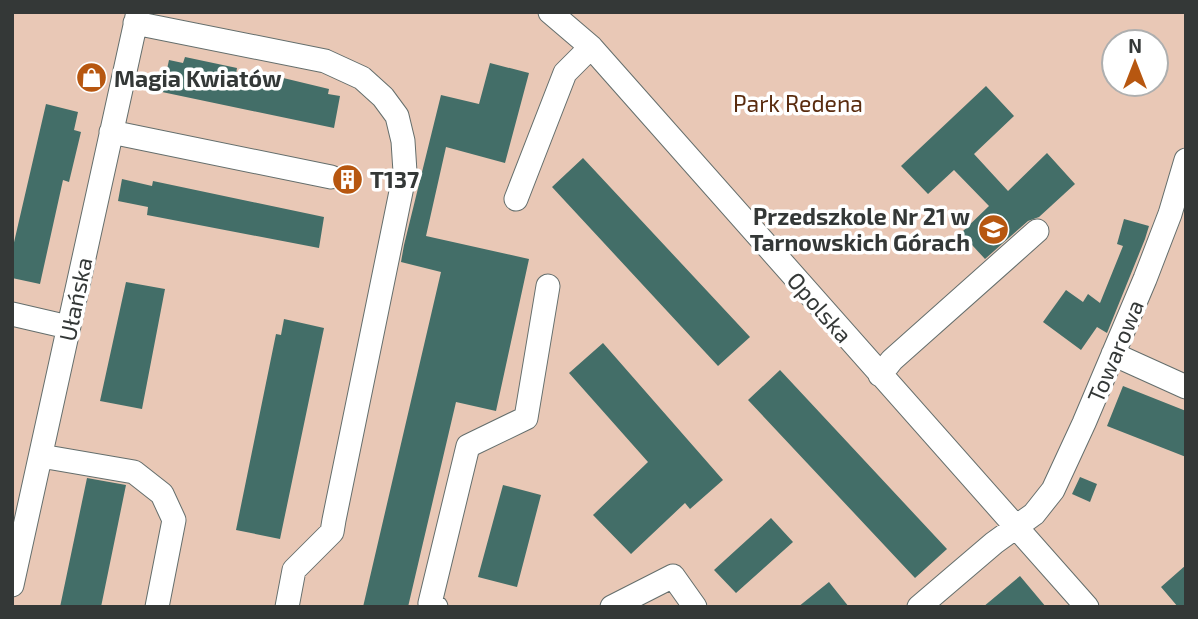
<svg xmlns="http://www.w3.org/2000/svg" width="1198" height="619" viewBox="0 0 1198 619" font-family="'Exo 2',sans-serif">
<style>
.green{fill:#e9c8b6;fill-rule:evenodd}
.building{fill:#436e68}
.lines{fill:none;stroke-linecap:round;stroke-linejoin:round}
.minor-casing{stroke:#646e6c;stroke-width:25}
.minor{stroke:#fff;stroke-width:23}
.labels{text-anchor:middle;dominant-baseline:central;stroke-width:7;stroke-linejoin:round;paint-order:stroke}
.poi-label{font-size:23px;font-weight:bold;fill:#343837;stroke:#fff;text-anchor:start}
.park-label{font-size:23px;fill:#5a2c0f;stroke:#fff}
.street-label{font-size:23px;fill:#343837;stroke:#fff}
</style>
<rect width="100%" height="100%" fill="#dae6e4"/>
<!-- green -->
<path class="green" d="M12,12H1186V607H12ZM1114,42H1156V84H1114Z"/>
<!-- building -->
<path class="building" d="M185,57L237,68L236,74L273,82L275,76L329,89L328,94L340,96L334,128L162,92L169,60L183,63Z
M490,63L529,73L505,163L446,147L426,236L529,259L496,411L456,402L408,607H363L441,272L401,262L404,245L441,95L479,104Z
M986,86L1014,116L974,154L1008,191L1047,153L1075,184L1039,217L1028,221L985,259L961,233L989,206L954,170L928,194L901,166Z
M46,104L78,112L74,130L81,132L69,182L63,180L40,284L12,278V251Z
M583,158L750,337L718,366L552,187Z
M122,179L152,186L153,181L324,217L319,248L147,215L148,207L118,201Z
M1124,219L1149,226L1145,239L1107,333L1097,327L1081,350L1043,322L1066,290L1083,302L1088,294L1100,303L1123,246L1117,244Z
M126,282L165,289L142,409L100,401Z
M284,319L324,328L280,539L236,530L276,334L281,335Z
M603,343L723,480L690,509L685,503L631,554L593,515L648,462L569,373Z
M780,370L947,549L915,578L748,400Z
M1123,386L1186,411V457L1107,426Z
M1080,477L1097,484L1090,502L1072,494Z
M87,478L126,485L101,607H60Z
M503,485L541,495L517,587L478,577Z
M771,518L793,542L736,593L714,570Z
M1186,565V607H1178L1161,587Z
M1020,576L1046,607H983Z
M829,582L849,607H798Z"/>
<g class="lines">
<defs>
<path id="minor" d="M550,12L591,47L1087,607
M135,23L325,61L362,78L383,97L397,116L403,141L405,172L334,520L332,532L294,570L287,607
M111,132L331,177
M516,199L565,73L591,47
M12,314L68,327
M1113,354L1186,387
M880,375L892,360L1037,231
M41,456L134,472L162,494L174,520L157,607
M12,585L138,12
M436,607L430,603L468,446L526,418L548,286
M612,607L673,576L695,607
M919,607L994,543L1034,514L1053,490L1084,423L1145,279L1170,214L1186,160"/>
</defs>
<!-- minor casing -->
<use href="#minor" class="minor-casing"/>
<!-- minor -->
<use href="#minor" class="minor"/>
</g>
<!-- icons -->
<defs>
<symbol id="shop-disc" viewBox="-11 -11 22 22"><circle r="9.5" fill="#b75710" stroke="#fff"/><path d="M-5-2.5h2.3a2.7 3.5 0 0 1 5.4 0H5L5.5 6h-11ZM-1.5-2.5h3a1.5 2.3 0 0 0-3 0Z" fill="#fff"/></symbol>
<symbol id="building-disc" viewBox="-11 -11 22 22"><circle r="9.5" fill="#b75710" stroke="#fff"/><path d="M-4-6H4V6H1V3H-1V6H-4ZM-2.5-4.3h1.7v1.8h-1.7ZM.8-4.3h1.7v1.8H.8ZM-2.5-1h1.7V.8h-1.7ZM.8-1h1.7V.8H.8Z" fill="#fff"/></symbol>
<symbol id="school-disc" viewBox="-11 -11 22 22"><circle r="9.5" fill="#b75710" stroke="#fff"/><path d="M0-5L7-2L0 1L-7-2ZM-4 1L0 2.5L4 1V4Q0 6-4 4Z" fill="#fff"/></symbol>
</defs>
<g fill-rule="evenodd">
<use href="#shop-disc" x="74" y="60" width="35" height="35"/>
<use href="#building-disc" x="330" y="162" width="35" height="35"/>
<use href="#school-disc" x="976" y="212" width="35" height="35"/>
</g>
<g class="labels">
<!-- poi labels -->
<g class="poi-label">
<text x="114" y="78">Magia Kwiatów</text>
<text x="370" y="179">T137</text>
<text x="970" y="216" text-anchor="end">Przedszkole Nr 21 w<tspan x="970" dy="26">Tarnowskich Górach</tspan></text>
</g>
<!-- park labels -->
<g class="park-label">
<text x="798" y="103">Park Redena</text>
</g>
<!-- street labels -->
<g class="street-label">
<text transform="translate(75 299) rotate(-78)">Ułańska</text>
<text transform="translate(820 307) rotate(49)">Opolska</text>
<text transform="translate(1115 351) rotate(-67)">Towarowa</text>
</g>
</g>
<!-- border -->
<rect width="1198" height="619" fill="none" stroke="#343837" stroke-width="28"/>
<!-- north arrow -->
<g transform="translate(1135 63)"><circle r="33" fill="#ffffff" stroke="#aeafaf" stroke-width="2"/>
<path d="M0-5L12 26L0 18L-12 26Z" fill="#b75710"/>
<text y="-10" font-size="19" font-weight="bold" text-anchor="middle" fill="#343837">N</text>
</g>
</svg>
